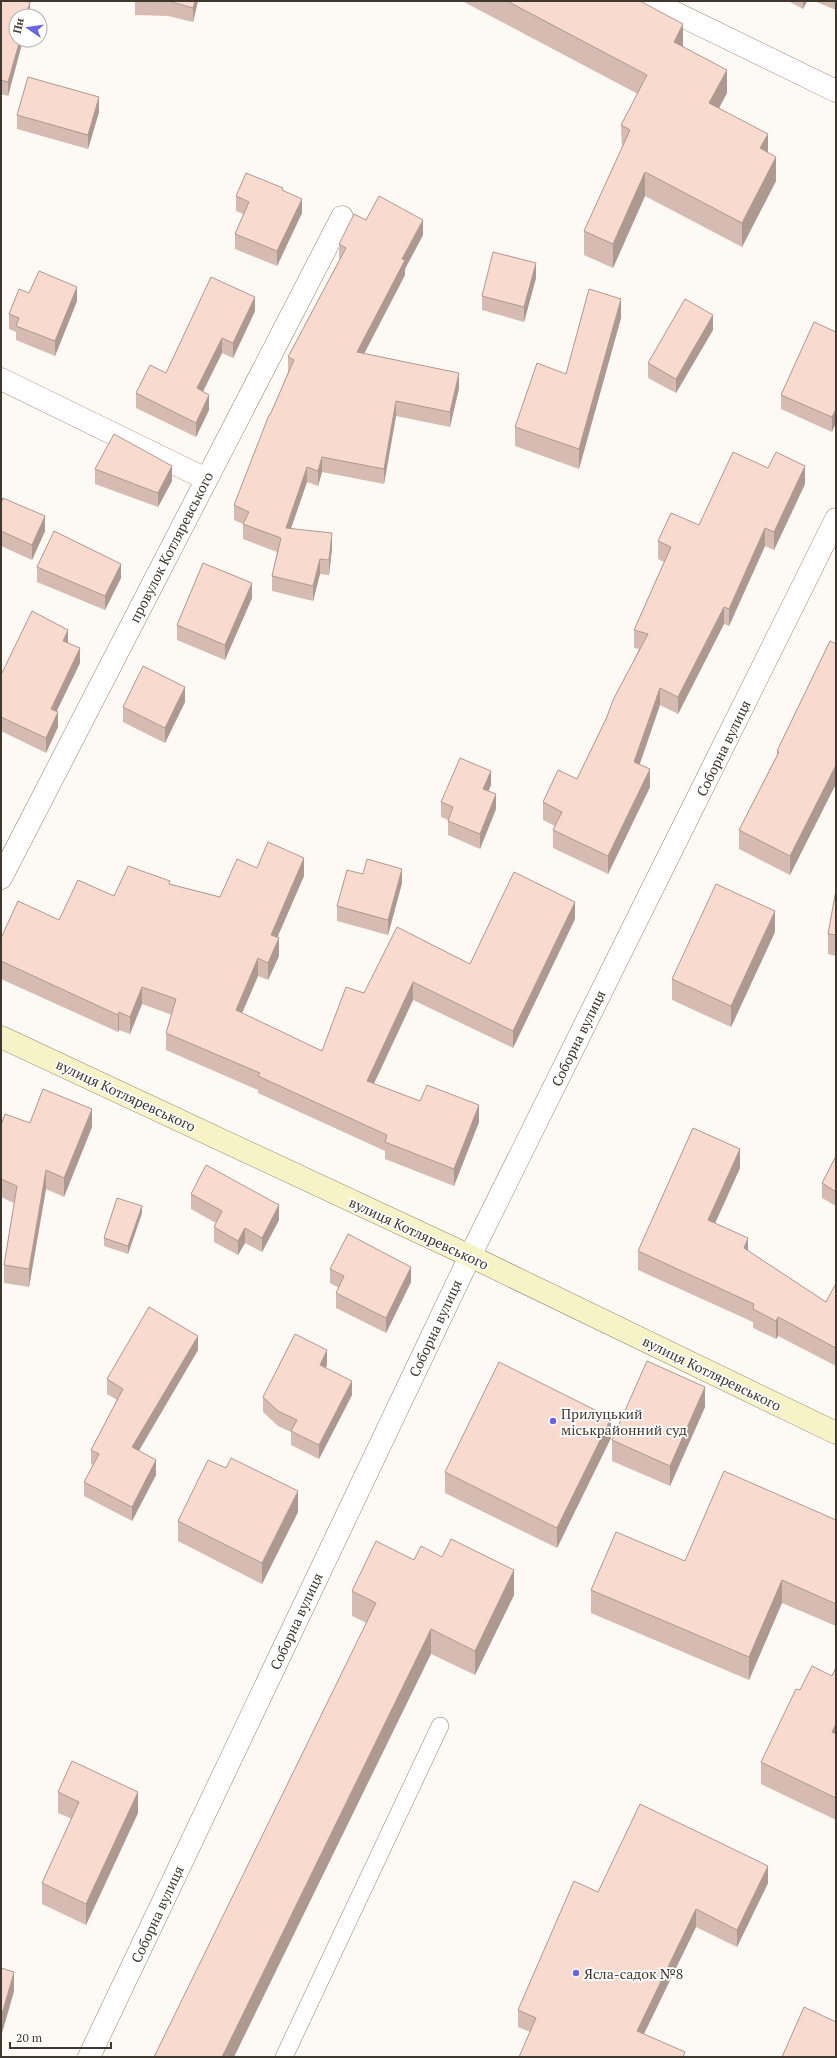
<svg xmlns="http://www.w3.org/2000/svg" width="837" height="2058" viewBox="0 0 837 2058" font-family="'PT Serif',serif">
<style>
.lines{fill:none;stroke-linecap:round;stroke-linejoin:round}
.service-casing{stroke:#938470;stroke-width:18}
.minor-casing{stroke:#938470;stroke-width:23}
.secondary-casing{stroke:#938470;stroke-width:23}
.service{stroke:#fff;stroke-width:17}
.minor{stroke:#fff;stroke-width:22}
.secondary{stroke:#f6f3c7;stroke-width:22}
.wall{fill:#d5bbb1}
.shaded-wall{fill:#ae9990}
.building{fill:#f8dace;stroke:#ae9990}
.poi-dot{fill:#6765df;stroke:#fff;stroke-width:1.5}
.labels{text-anchor:middle;dominant-baseline:central;stroke-width:3.5;stroke-linejoin:round;paint-order:stroke}
.street-label{font-size:14px;fill:#3f382f;stroke:#fff}
.poi-label{font-size:14px;fill:#3f382f;stroke:#fff;text-anchor:start}
</style>
<rect width="100%" height="100%" fill="#fdf9f5"/>
<g class="lines">
<defs>
<path id="service" d="M284,2057L440,1726"/>
<path id="minor" d="M651,1L836,91
M1,379L206,479
M1,878L342,217
M89,2057L470,1256L836,519"/>
<path id="secondary" d="M1,1037L470,1256L836,1433"/>
</defs>
<!-- service casing -->
<use href="#service" class="service-casing"/>
<!-- minor casing -->
<use href="#minor" class="minor-casing"/>
<!-- secondary casing -->
<use href="#secondary" class="secondary-casing"/>
<!-- service -->
<use href="#service" class="service"/>
<!-- minor -->
<use href="#minor" class="minor"/>
<!-- secondary -->
<use href="#secondary" class="secondary"/>
</g>
<!-- wall -->
<path class="wall" d="M1,1L30,16L16,40H23L8,96L1,94Z
M135,1H198L193,22L168,16L135,15Z
M462,1H640L727,93L719,108L768,153L776,181L742,247L645,196L613,268L584,255V231L622,149L621,125L638,94Z
M788,1H807L803,9Z
M814,1H836V10Z
M99,112L88,149L17,129V115Z
M283,191L302,213L277,266L235,249V234L243,214L236,211V196Z
M366,220L423,235L405,269V275L364,354L459,388L450,427L396,416L384,484L322,472L318,486L307,482L291,528L332,548L329,575L320,574L313,601L272,591V576L277,552L243,539V524L234,520V505L288,372V357L340,259H339V244Z
M536,278L524,322L482,310V296Z
M77,301L55,356L16,340V332L9,329V314Z
M255,311L233,358L222,353L203,392L209,410L196,437L136,408V393L166,373Z
M621,318L579,469L515,446V427L566,374Z
M713,330L676,393L648,378V363Z
M836,332L832,432L781,409V395Z
M768,468L805,484L774,550L765,546L729,626L724,624L678,714L660,705L640,764L650,787L608,874L553,848V830L555,826L543,820V802L577,779L639,649L634,648V630L664,562L658,559V541L699,525Z
M95,469L172,481L158,507L95,484Z
M1,504L45,531L32,560L1,546Z
M37,567L121,578L105,610L37,582Z
M252,598L225,660L177,640V625Z
M68,643L80,663L56,712L58,727L46,753L1,731V675Z
M836,644L790,875L739,849V830L777,755V751Z
M185,702L165,743L123,722V707Z
M491,785L488,791L496,809L480,849L448,835V820L441,817V802Z
M257,868L304,876L277,937L279,956L268,980L258,976L242,1013L322,1051L364,993L470,964L575,919L513,1048L413,1000L374,1084L420,1101L479,1122L454,1186L385,1159V1151L258,1093V1090L166,1050V1033L172,1015L142,1004L130,1034L119,1030L118,1032L1,979V938L59,920L114,896L170,884L220,897Z
M363,874L402,883L388,935L337,921V906Z
M836,890V956L828,954V934Z
M775,932L731,1027L672,1000V979Z
M30,1123L92,1127L64,1197L46,1189L29,1287L4,1283V1265L14,1203L1,1197V1125Z
M836,1156V1206L822,1198V1183Z
M740,1168L715,1223L748,1251L826,1302L836,1285V1366L778,1336L776,1339L753,1328V1322L638,1270V1251Z
M191,1194L279,1220L262,1252L245,1243L238,1255L214,1242V1227L216,1223L191,1209Z
M142,1213L128,1254L104,1246V1238Z
M330,1269L411,1282L386,1333L336,1308V1293L339,1288L330,1283Z
M198,1350L139,1451L156,1475L132,1521L84,1496V1482L93,1465L91,1464V1450L117,1400L107,1394V1379Z
M327,1365L326,1368L352,1395L319,1459L291,1445V1432L278,1426L263,1412V1397Z
M705,1407L670,1486L612,1461V1440Z
M611,1438L557,1548L445,1493V1472Z
M298,1512L262,1584L178,1541V1521Z
M836,1520V1626L782,1603L749,1680L591,1613V1590L685,1561Z
M414,1560L514,1595L475,1675L352,1616V1591Z
M836,1667V1820L761,1784V1762L800,1690L832,1676Z
M58,1792L138,1813L86,1925L42,1904V1883L72,1819L58,1813Z
M768,1883L737,1947L696,1927L644,2034L685,2057L530,2032L518,2027V2010L598,1892Z
M1,1968L14,1991L2,2033L1,2032Z"/>
<!-- shaded-wall -->
<path class="shaded-wall" d="M195,1H198L193,22V8Z
M803,1H807L803,9Z
M30,2V16H26Z
M683,24V48L674,42Z
M20,40H23L8,96V82Z
M727,70V93L709,127V103Z
M99,97V112L88,149V135Z
M768,134V158L760,148Z
M776,157V181L742,247V223Z
M645,172V196L613,268V244Z
M302,199V213L277,266V251Z
M423,220V235L405,269V275L357,367V352L402,259Z
M536,263V278L524,322V307Z
M77,287V301L55,356V341Z
M255,297V311L233,358V343Z
M621,299V318L579,469V449Z
M713,315V330L676,393V379Z
M222,338V353L197,403V388Z
M459,373V388L450,427V412Z
M209,395V410L196,437V423Z
M396,401V416L384,484V469Z
M836,409V423L832,432V417Z
M322,457V472L318,486V471Z
M172,466V481L158,507V493Z
M805,466V484L774,550V532Z
M307,467V482L286,543V528Z
M45,516V531L32,560V545Z
M765,528V546L729,626V609Z
M332,533V548L329,575V560Z
M320,559V574L313,601V586Z
M121,564V578L105,610V596Z
M252,583V598L225,660V645Z
M724,607V624L678,714V697Z
M68,630V644L63,641Z
M80,648V663L51,723V709Z
M185,687V702L165,743V728Z
M660,688V705L634,780V762Z
M58,712V727L46,753V738Z
M836,765V784L790,875V856Z
M650,769V787L608,874V856Z
M491,771V785L483,804V789Z
M496,794V809L480,849V834Z
M304,858V876L271,952V935Z
M402,869V883L388,935V920Z
M575,902V919L513,1048V1031Z
M775,911V932L731,1027V1006Z
M279,938V956L268,980V963Z
M258,958V976L236,1027V1010Z
M413,982V1000L367,1098V1081Z
M142,987V1004L130,1034V1017Z
M119,1012V1030L118,1032V1015Z
M479,1105V1122L454,1186V1169Z
M92,1109V1127L64,1197V1178Z
M740,1149V1168L708,1239V1220Z
M46,1170V1189L29,1287V1269Z
M279,1205V1220L262,1252V1238Z
M142,1206V1213L128,1254V1246Z
M245,1228V1243L238,1255V1241Z
M748,1238V1257L744,1248Z
M411,1267V1282L386,1333V1318Z
M778,1317V1336L776,1339V1321Z
M198,1336V1350L132,1462V1447Z
M327,1350V1365L320,1380V1365Z
M352,1381V1395L319,1459V1445Z
M705,1387V1407L670,1486V1466Z
M611,1418V1438L557,1548V1528Z
M156,1460V1475L132,1521V1507Z
M298,1491V1512L262,1584V1563Z
M514,1570V1595L475,1675V1651Z
M782,1580V1603L749,1680V1657Z
M431,1629V1654L234,2057H222Z
M836,1724V1746L832,1732Z
M138,1792V1813L86,1925V1904Z
M768,1866V1883L737,1947V1930Z
M2,1908V1927L1,1931V1912Z
M696,1909V1927L637,2048V2031Z
M14,1972V1991L2,2033V2014Z"/>
<!-- building -->
<path class="building" d="M1,1H22L30,2L26,16H16V40H20L8,82L1,80Z
M158,1H195L193,8L168,1Z
M507,1H640L683,24L674,42L727,70L709,103L768,134L760,148L776,157L742,223L645,172L613,244L584,231L630,130L621,125L647,75Z
M28,77L99,97L88,135L17,115Z
M246,173L283,188L282,190L302,199L277,251L235,234L249,202L236,196Z
M379,196L423,220L402,259L405,260L357,352L459,373L450,412L396,401L384,469L322,457L318,471L307,467L286,528L332,533L329,560L320,559L313,586L272,576L281,538L243,524L249,512L234,505L269,415H270L294,360L288,357L346,248L339,244L354,214L366,220Z
M493,252L536,263L524,307L482,296Z
M39,271L77,287L55,341L16,326L19,318L9,314L19,289L29,293Z
M211,277L255,297L233,343L222,338L197,388L209,395L196,423L136,393L150,365L166,373Z
M589,289L621,299L579,449L515,427L537,363L566,374Z
M685,299L713,315L676,379L648,363Z
M814,322L836,332V409L832,417L781,395Z
M114,434L172,466L158,493L95,469Z
M733,452L768,468L776,452L805,466L774,532L765,528L729,609L724,607L678,697L660,688L634,762L650,769L608,856L553,830L562,812L543,802L558,770L577,779L606,719L614,698L648,634L634,630L671,547L658,541L671,513L699,525Z
M3,498L45,516L32,545L1,531V504Z
M54,531L121,564L105,596L37,567Z
M203,563L252,583L225,645L177,625Z
M32,611L68,630L63,641L80,648L51,709L58,712L46,738L1,717V675Z
M830,641L836,644V765L790,856L739,830L779,752L777,751Z
M143,666L185,687L165,728L123,707Z
M460,758L491,771L483,789L496,794L480,834L448,821L453,807L441,802Z
M268,842L304,858L271,935L279,938L268,963L258,958L236,1010L322,1051L346,987L364,993L397,927L470,964L514,872L575,902L513,1031L413,982L367,1081L420,1101L427,1085L479,1105L454,1169L385,1142L387,1135L258,1076L260,1073L166,1033L176,999L142,987L130,1017L119,1012L118,1015L1,961V938L18,901L59,920L78,880L114,896L128,866L170,881L169,884L220,897L237,859L257,868Z
M367,859L402,869L388,920L337,906L347,870L363,874Z
M716,884L775,911L731,1006L672,979Z
M836,890V935L828,934Z
M43,1089L92,1109L64,1178L46,1170L29,1269L4,1265L17,1186L1,1179V1125L5,1114L30,1123Z
M693,1128L740,1149L708,1220L748,1238L744,1248L826,1302L835,1285H836V1348L778,1317L776,1321L753,1309L754,1304L638,1251Z
M836,1156V1192L822,1183Z
M206,1165L279,1205L262,1238L245,1228L238,1241L214,1227L222,1211L191,1194Z
M117,1198L142,1206L128,1246L104,1238Z
M348,1234L411,1267L386,1318L336,1293L344,1276L330,1269Z
M149,1307L198,1336L132,1447L156,1460L132,1507L84,1482L99,1454L91,1450L123,1389L107,1379Z
M295,1334L327,1350L320,1365L352,1381L319,1445L291,1431L297,1420L278,1411L263,1397Z
M647,1361L705,1387L670,1466L612,1440Z
M499,1362L611,1418L557,1528L445,1472Z
M231,1458L298,1491L262,1563L178,1521L208,1460L226,1468Z
M724,1471L836,1520V1604L782,1580L749,1657L591,1590L616,1532L685,1561Z
M451,1539L514,1570L475,1651L431,1629L222,2057H154L376,1603L352,1591L376,1541L414,1560L421,1546L442,1557Z
M812,1666L832,1676L836,1667V1724L832,1732L836,1734V1798L761,1762L796,1689L800,1690Z
M72,1761L138,1792L86,1904L42,1883L79,1802L58,1792Z
M640,1804L768,1866L737,1930L696,1909L637,2031L685,2052L683,2057H519L536,2018L518,2010L574,1881L598,1892Z
M1,1968L14,1972L2,2014H1Z
M804,2007L836,2022V2057H782Z"/>
<!-- markers -->
<g class="poi-dot">
<circle cx="553" cy="1421" r="4"/>
<circle cx="576" cy="1973" r="4"/>
</g>
<g class="labels">
<!-- street labels -->
<g class="street-label">
<text transform="translate(171 547) rotate(-63)">провулок Котляревського</text>
<text transform="translate(723 748) rotate(-64)">Соборна вулиця</text>
<text transform="translate(578 1038) rotate(-64)">Соборна вулиця</text>
<text transform="translate(126 1095) rotate(25)">вулиця Котляревського</text>
<text transform="translate(419 1233) rotate(25)">вулиця Котляревського</text>
<text transform="translate(435 1328) rotate(-65)">Соборна вулиця</text>
<text transform="translate(712 1373) rotate(26)">вулиця Котляревського</text>
<text transform="translate(296 1621) rotate(-65)">Соборна вулиця</text>
<text transform="translate(157 1914) rotate(-65)">Соборна вулиця</text>
</g>
<!-- poi labels -->
<g class="poi-label">
<text x="561" y="1413">Прилуцький<tspan x="561" dy="16">міськрайонний суд</tspan></text>
<text x="584" y="1973">Ясла-садок №8</text>
</g>
</g>
<!-- border -->
<rect width="837" height="2058" fill="none" stroke="#3f382f" stroke-width="4"/>
<!-- north arrow -->
<g transform="translate(28 28) rotate(283)"><circle r="19" fill="#ffffff" stroke="#b2afac"/>
<path d="M0-3L7 15L0 10L-7 15Z" fill="#6765df"/>
<text y="-6" font-size="11" font-weight="bold" text-anchor="middle" fill="#3f382f">Пн</text>
</g>
<!-- scale -->
<path d="M10 2042v6h101v-6" fill="none" stroke="#3f382f" stroke-width="2"/>
<text x="16" y="2042" font-size="12" fill="#3f382f" stroke="#ffffff" stroke-width="3" paint-order="stroke">20 m</text>
</svg>
